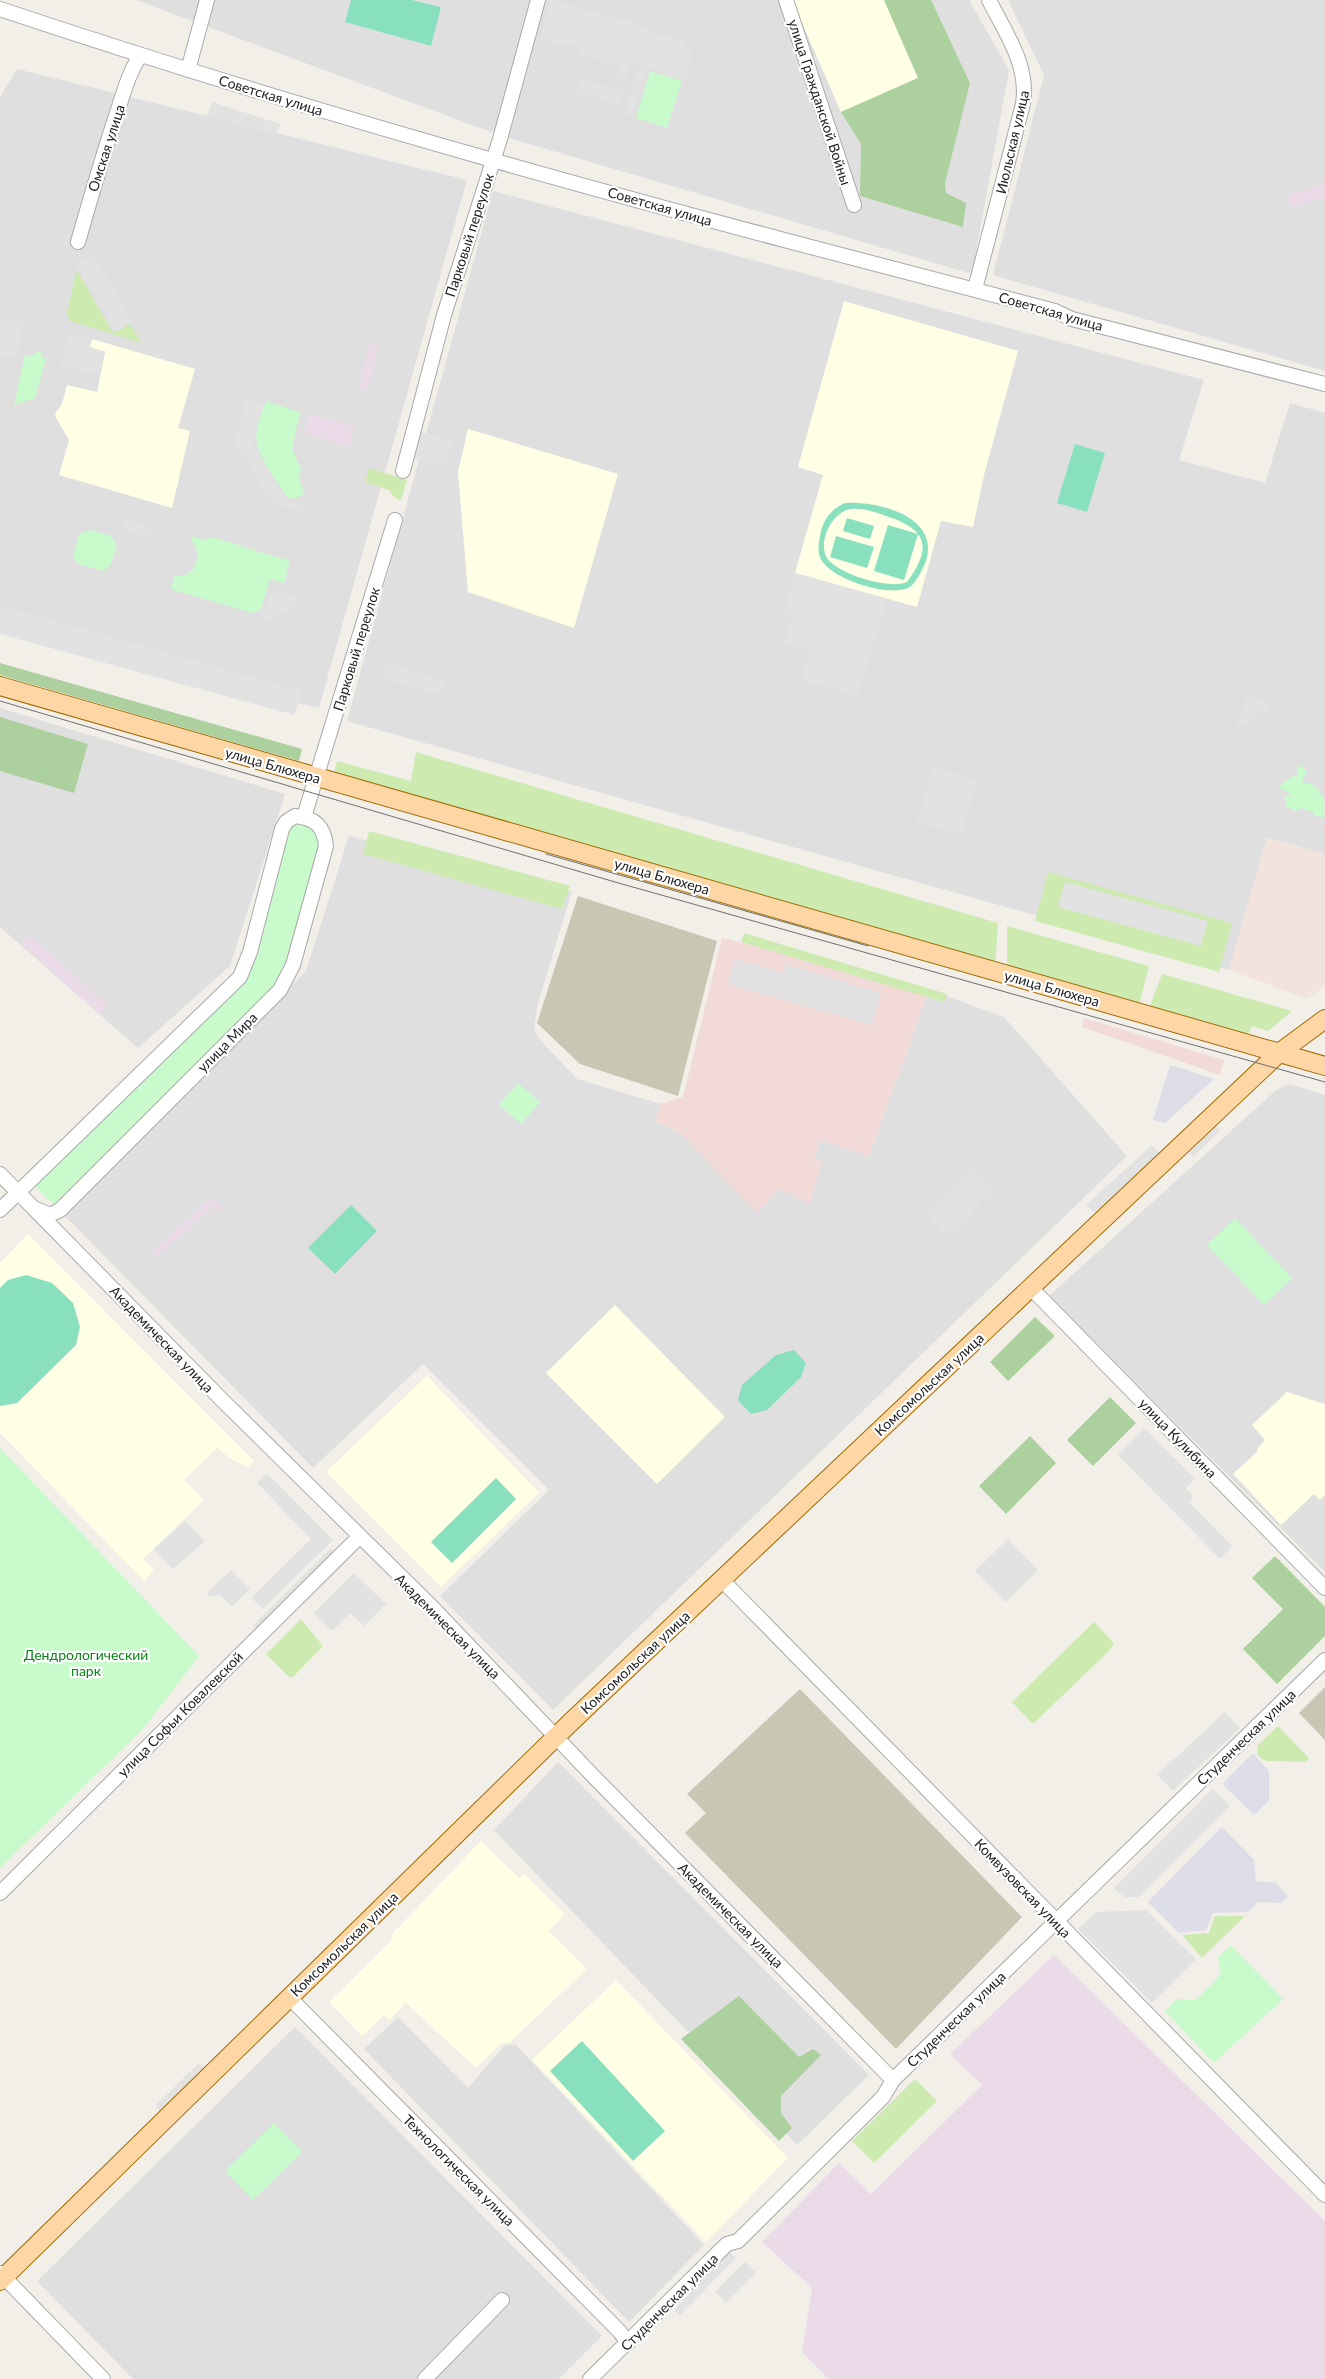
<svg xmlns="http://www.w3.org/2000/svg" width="1325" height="2379" viewBox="0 0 1325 2379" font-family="Lato,sans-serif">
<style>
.residential{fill:#e0dfdf}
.commercial{fill:#f2dad9}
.industrial{fill:#ebdbe8}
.education{fill:#ffffe5}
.military{fill:#f3e3dd}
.construction{fill:#c7c7b4}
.grass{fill:#cdebb0}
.forest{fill:#add19e}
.park{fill:#c8facc}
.pitch{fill:#88e0be;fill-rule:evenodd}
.parking{fill:#e2e2e2}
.plaza{fill:#dddde8}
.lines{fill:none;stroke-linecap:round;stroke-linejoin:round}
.minor-casing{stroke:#a9a9a9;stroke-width:16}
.major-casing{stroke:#a06b00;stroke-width:20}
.minor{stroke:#fff;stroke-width:14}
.major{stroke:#fcd6a4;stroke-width:18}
.tram{stroke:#707070;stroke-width:1}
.labels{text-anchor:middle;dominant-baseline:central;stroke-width:4.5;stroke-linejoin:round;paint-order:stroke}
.street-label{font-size:14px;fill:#222;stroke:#fff}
.park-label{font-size:14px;fill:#0c8416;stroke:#fff}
</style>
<rect width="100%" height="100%" fill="#f2efe9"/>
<!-- residential -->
<path class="residential" d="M136,0H969L1009,70L972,274L499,135Z
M1008,0H1325V371L993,275L1044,75Z
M17,69L467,180L319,708L0,634V97Z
M493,191L1204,380L1179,460L1265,483L1290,403L1325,413V854L1267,838L1229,970L347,721Z
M0,708L285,794L230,966L138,1048L0,927Z
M349,836L572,891L538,1003L534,1030L540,1040L577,1079L661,1104L655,1121L678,1131L709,1162L780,1189L809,1204L821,1162L814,1160L820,1140L869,1156L929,990L1004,1017L1127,1156L553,1710L440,1596L549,1490L423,1364L313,1468L63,1214L306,971Z
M1289,1084L1325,1095V1572L1049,1296L1276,1090Z
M558,1762L869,2075L797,2145L494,1830Z
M398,2017L468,2088L504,2046L515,2044L704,2245L629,2322L364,2049Z
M295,2027L602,2336L559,2379H133L37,2281Z"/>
<!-- commercial -->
<path class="commercial" d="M722,938L929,990L869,1156L820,1140L814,1160L821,1162L810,1205L780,1189L757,1212L678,1131L655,1121L661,1104L683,1097Z
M1084,1018L1224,1060L1220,1075L1082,1027Z"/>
<!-- industrial -->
<path class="industrial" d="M1325,184V197L1291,207L1289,195Z
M370,343L379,346L368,389L359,387Z
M310,413L355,427L349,447L304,432Z
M29,935L108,1006L100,1015L22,943Z
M212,1197L222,1208L218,1212L212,1206L158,1256L153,1251Z
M1054,1955L1325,2221V2379H829L802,2352L812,2288L762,2242L839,2163L871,2194L982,2085L950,2054Z"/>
<!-- education -->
<path class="education" d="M792,0H884L918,78L841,112Z
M844,301L1018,351L985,471L973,527L941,521L917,607L795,573L823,475L798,467Z
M92,339L195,369L178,428L190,431L172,508L59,475L69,440L55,416L56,412L62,404L67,385L97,392L105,352L89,347Z
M468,429L618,474L574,628L468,592L458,472Z
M28,1234L254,1461L248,1467L231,1459L217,1448L184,1480L204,1500L143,1559L154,1570L144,1581L0,1433V1263Z
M615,1305L725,1417L657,1484L546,1373Z
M427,1376L539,1493L441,1587L326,1472Z
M1287,1392L1325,1404V1495L1320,1500L1314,1494L1281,1525L1233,1474L1257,1452L1258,1448L1265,1440L1252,1425Z
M481,1841L519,1878L524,1874L565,1914L549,1931L587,1969L509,2043H501L476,2068L406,2003L389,2020L384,2015L362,2036L329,2002L391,1941L393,1933Z
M616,1980L788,2158L706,2242L532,2060Z"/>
<!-- military -->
<path class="military" d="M1267,838L1325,854V986L1307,999L1229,970Z"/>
<!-- construction -->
<path class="construction" d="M578,896L717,941L678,1096L580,1064L537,1023Z
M1325,1687V1740L1299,1713Z
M800,1689L1022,1917L896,2049L685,1833L706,1813L687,1794Z"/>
<!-- grass -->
<path class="grass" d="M76,272H78L112,331L115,332L130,324L142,343L70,321L67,314Z
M369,468L407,480L401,500L395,498L389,490L365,482Z
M416,752L998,923L995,972L332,781L337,761L411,781Z
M369,831L570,886L562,909L363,854Z
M1048,872L1232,923L1219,972L1035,921Z
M1007,926L1149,966L1137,1013L1007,975Z
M744,933L947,994L944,1002L741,942Z
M1162,974L1292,1011L1268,1031L1252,1026L1248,1034L1150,1006Z
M301,1619L323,1646L293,1677H289L266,1654Z
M1094,1622L1114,1643L1108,1652L1033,1724L1012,1702Z
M1278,1726L1309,1758L1306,1762L1267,1761L1262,1759L1257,1754L1258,1745Z
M1215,1916H1245L1202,1958L1182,1935L1209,1933Z
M915,2079L937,2101L874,2163L852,2141Z"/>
<!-- forest -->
<path class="forest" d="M884,0H931L970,83L945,183L946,193L966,203L963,227L860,196L861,144L841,112L918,78Z
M0,663L302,749L299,761L0,675Z
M0,717L88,744L74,793L0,771Z
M1035,1317L1055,1336L1008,1381L990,1362Z
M1110,1397L1136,1423L1093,1466L1067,1440Z
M1030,1436L1056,1463L1006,1514L979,1486Z
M1275,1556L1325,1607V1636L1277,1684L1243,1649L1283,1609L1252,1578Z
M739,1996L799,2057L813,2049L821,2055L781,2096V2113L792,2128L779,2141L681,2039Z"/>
<!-- park -->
<path class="park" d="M650,71L682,81L667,128L636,118Z
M43,350L41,357L46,359L35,398L14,405L25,355L30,356Z
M266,401L300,412L292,449L301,469L299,479L305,496L301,495L294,499L287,497C278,483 260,459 257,443C254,430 262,413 266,401Z
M90,530L111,536L117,546L110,566L103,571L79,564L73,557L79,534Z
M192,536L205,540L212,537L290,561L284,583L270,579L261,609L252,613L171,589L175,575C189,579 199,565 197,552C196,546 191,543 192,536Z
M1302,766L1307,772L1302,780L1303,782L1314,785L1325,800V817L1315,816L1312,811L1305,810L1302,807L1296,811L1286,806L1285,797L1292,795L1278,787L1293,776L1297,777L1298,767Z
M295,816L325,835L288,977L63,1207L53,1204L30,1181L240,978L282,829Z
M518,1083L540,1102L521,1124L499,1105Z
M1235,1218L1292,1278L1264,1305L1207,1245Z
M0,1448L199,1656L143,1729L0,1868Z
M1231,1945L1283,1999L1214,2063L1165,2011L1177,1999L1196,2000L1221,1974L1218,1957Z
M274,2123L302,2152L253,2200L225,2171Z"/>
<!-- pitch -->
<path class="pitch" d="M351,0H412L441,7L431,46L345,22Z
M1075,444L1105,453L1087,512L1057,503Z
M845,503C878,501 940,516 926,561C922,570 918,580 910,587C890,598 834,580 822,561C816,552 819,541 821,531C825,517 832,509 845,503ZM851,509C864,508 874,512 886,516C927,529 933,547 907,582C890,590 837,574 827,558C817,541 833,511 851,509Z
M847,518L874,526L870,539L843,531Z
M888,525L918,534L904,580L874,571Z
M836,536L874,547L867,568L830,557Z
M351,1205L377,1231L335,1274L308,1248Z
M26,1275L52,1283L73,1303L80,1327L76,1345L17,1403L0,1406V1288L8,1280Z
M794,1350L806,1363L801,1377L767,1410L751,1414L738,1400L742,1385L776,1355Z
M496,1478L516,1499L452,1563L431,1542Z
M582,2041L665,2131L633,2161L550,2071Z"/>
<!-- parking -->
<path class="parking" d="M551,0L640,25L656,33L684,41L682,48L692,51L685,78L576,48L577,45L571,43L563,46L540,40Z
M579,49L630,65L625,81L616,79L620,66L578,53Z
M638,68L646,71L632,116L624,114Z
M581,78L623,91L618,105L577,92Z
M212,102L281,124L275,135L207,116Z
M94,255L133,322L115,332L76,265Z
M0,317L24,323L15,359L0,355Z
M69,333L92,339L90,347L105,352L99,375L60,365Z
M247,399L263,404L253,441L259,456L286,500L305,505L303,513L272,503L237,445L236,437Z
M408,429L452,440L445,467L401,456Z
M125,519L154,528L151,538L122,528Z
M795,573L888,599L857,696L801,680L809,651L785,644L792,617L783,614Z
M272,589L299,596L293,608L267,622L262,615L266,611Z
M0,605L302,691L294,715L0,634Z
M387,663L444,681L439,695L382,678Z
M1247,695L1269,701L1266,710L1239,727L1237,725Z
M933,766L977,780L962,835L917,823Z
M1065,882L1208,921L1201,946L1058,907Z
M735,959L783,973L786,964L881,993L872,1025L728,984Z
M1214,1124L1221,1130L1193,1157L1186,1150Z
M1152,1145L1159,1153L1095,1213L1086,1205Z
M973,1168L994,1189L947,1235L927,1214Z
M1145,1428L1195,1479L1186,1488L1193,1497L1189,1502L1232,1546L1220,1559L1118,1455Z
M267,1473L333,1540L263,1609L251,1598L311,1539L257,1483Z
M185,1521L205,1541L173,1569L153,1550Z
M1008,1539L1038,1570L1006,1602L975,1571Z
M331,1548L339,1556L261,1633L253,1625Z
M231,1570L250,1589L232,1607L220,1595L209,1596L207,1593Z
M354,1573L386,1604L364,1626L350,1613L332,1631L314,1613Z
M1225,1712L1240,1728L1173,1791L1157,1775Z
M1213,1789L1230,1806L1139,1897H1124L1114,1888Z
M1147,1910L1196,1959L1152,2003L1078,1929L1096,1912Z
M199,2063L210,2076L167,2118L155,2106Z
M730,2252L736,2258L680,2315L674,2310Z
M745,2262L756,2273L726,2303L715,2292Z"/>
<!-- plaza -->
<path class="plaza" d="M1170,1065L1214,1079L1165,1123L1153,1120Z
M1253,1753L1269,1771V1800L1254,1815L1222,1784Z
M1222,1827L1254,1860L1256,1881L1276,1883L1288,1897L1281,1903L1258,1902L1248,1912L1213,1913L1206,1930L1179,1933L1148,1902Z"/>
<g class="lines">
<defs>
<path id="minor" d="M786,0L854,205
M0,9C260,96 523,171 788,241C877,264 966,287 1055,311L1072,319L1325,384
M188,70L207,0
M78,242C90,200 102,158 116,116C123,95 128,74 140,56
M975,289L1023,104C1029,65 1006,34 989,0
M403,471L444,315L500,139L538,0
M304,817L395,520
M0,1174L224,1402L433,1608L596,1779L893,2080
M0,1210L240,977L250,952L282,829L286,822L295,816C315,818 324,826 326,846L293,965L280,990L60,1210L50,1215L36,1209
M1031,1288L1325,1588
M722,1580L1325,2195
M0,1893L360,1536
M289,1997L620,2332L628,2343
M0,2273L103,2379
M425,2379L502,2300
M590,2379L727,2244L738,2241L883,2097L893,2080L1325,1660"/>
<path id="major" d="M0,686L1325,1066
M0,2281L572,1721L1279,1053L1325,1019"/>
</defs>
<!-- minor casing -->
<use href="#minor" class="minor-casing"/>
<!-- major casing -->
<use href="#major" class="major-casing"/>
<!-- minor -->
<use href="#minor" class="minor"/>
<!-- major -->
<use href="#major" class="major"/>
<!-- tram -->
<path class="tram" d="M0,701L615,882L1325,1082
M546,854L868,946"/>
</g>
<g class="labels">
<!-- street labels -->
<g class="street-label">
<text transform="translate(271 95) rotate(17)">Советская улица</text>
<text transform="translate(820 102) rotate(72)">улица Гражданской Войны</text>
<text transform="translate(1012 142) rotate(-77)">Июльская улица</text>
<text transform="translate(106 148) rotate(-72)">Омская улица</text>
<text transform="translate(660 206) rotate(16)">Советская улица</text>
<text transform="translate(469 235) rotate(-72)">Парковый переулок</text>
<text transform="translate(1051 311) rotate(16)">Советская улица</text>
<text transform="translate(356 649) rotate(-73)">Парковый переулок</text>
<text transform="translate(273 765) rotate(16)">улица Блюхера</text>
<text transform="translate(662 876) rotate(16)">улица Блюхера</text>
<text transform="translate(1052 988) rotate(16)">улица Блюхера</text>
<text transform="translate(227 1042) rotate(-45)">улица Мира</text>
<text transform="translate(162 1339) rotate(46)">Академическая улица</text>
<text transform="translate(929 1384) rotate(-43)">Комсомольская улица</text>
<text transform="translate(1178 1438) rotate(46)">улица Кулибина</text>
<text transform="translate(448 1626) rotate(45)">Академическая улица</text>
<text transform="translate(635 1662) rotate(-43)">Комсомольская улица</text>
<text transform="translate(180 1714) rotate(-45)">улица Софьи Ковалевской</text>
<text transform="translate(1246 1737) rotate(-44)">Студенческая улица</text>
<text transform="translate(1023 1888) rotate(46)">Комвузовская улица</text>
<text transform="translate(731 1915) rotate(45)">Академическая улица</text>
<text transform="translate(344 1944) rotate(-44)">Комсомольская улица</text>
<text transform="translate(956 2019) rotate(-44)">Студенческая улица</text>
<text transform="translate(459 2170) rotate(45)">Технологическая улица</text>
<text transform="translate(669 2302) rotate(-45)">Студенческая улица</text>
</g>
<!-- park labels -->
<g class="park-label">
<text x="86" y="1654">Дендрологический<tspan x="86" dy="16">парк</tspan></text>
</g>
</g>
</svg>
